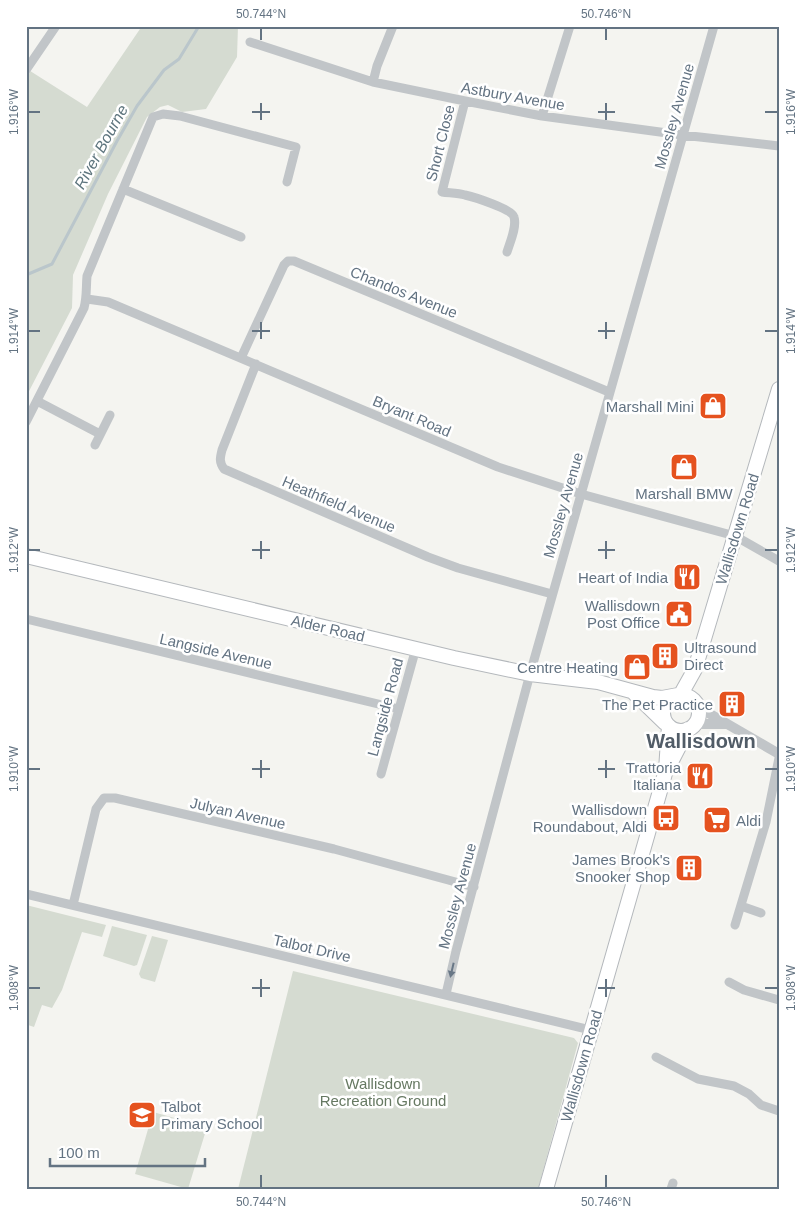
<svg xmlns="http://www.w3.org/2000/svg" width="805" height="1215" viewBox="0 0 805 1215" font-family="Arial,sans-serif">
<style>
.green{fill:#d5dbd1}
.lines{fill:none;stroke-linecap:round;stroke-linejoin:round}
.stream{stroke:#bac6cb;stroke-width:3}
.primary-casing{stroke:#b4b8bc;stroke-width:16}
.minor{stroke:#c1c5c8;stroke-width:9}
.tertiary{stroke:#c1c5c8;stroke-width:10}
.primary{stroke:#fff;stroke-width:14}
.oneway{fill:#687786}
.ticks{fill:none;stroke:#637382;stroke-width:2}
.labels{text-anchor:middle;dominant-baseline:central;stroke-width:5;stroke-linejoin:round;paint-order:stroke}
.street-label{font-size:15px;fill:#637382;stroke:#fff}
.poi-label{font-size:15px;fill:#637382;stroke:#fff;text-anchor:end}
.park-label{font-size:15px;fill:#667962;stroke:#fff}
.water-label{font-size:16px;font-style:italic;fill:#5f767f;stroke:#fff}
.district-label{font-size:20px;font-weight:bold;fill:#515c67;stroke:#fff}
.neatline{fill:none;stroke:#637382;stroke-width:2}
.ticks-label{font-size:12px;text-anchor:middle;fill:#637382}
</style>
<rect width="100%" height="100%" fill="#f4f4f0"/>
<!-- green -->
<path class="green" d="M142,26H238L237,57L206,109L182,112L168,105L160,107L147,117L108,194L73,275L72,308L26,397V70L27,69L87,107Z
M26,905L106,925L102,937L82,932L62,990L52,1008L42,1005L34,1027L28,1025L26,1031Z
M112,926L147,935L137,965L134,966L103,956Z
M152,936L168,940L155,982L141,978L139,974Z
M293,971L574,1038L578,1043L538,1189H238Z
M153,1112L207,1127L188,1189L135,1174Z"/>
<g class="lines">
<!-- stream -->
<path class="stream" d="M26,275L52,264L117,141L137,106L164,70L179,59L199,26"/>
<defs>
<path id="primary" d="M26,556L454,658L530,674L598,682L653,697L662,698L678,695
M634,693L665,723
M681,694L695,669L779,389
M663 713a18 18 0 1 1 36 0a18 18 0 1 1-36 0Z
M669,766L688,729
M546,1189L666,770L669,726"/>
</defs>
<!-- primary casing -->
<use href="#primary" class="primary-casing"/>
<!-- minor -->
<path class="minor" d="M250,42L373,82L465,101L542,116L682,135L779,146
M26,70L56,26
M373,82L377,66L393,26
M465,101L442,192C449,193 458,193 465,195C474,197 512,209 514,217C517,227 510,242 507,252
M542,116L570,26
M123,189L241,237
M87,299L108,302L498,467L581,494L735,536L779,561
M241,358L284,265L288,261H294L609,392
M256,364L222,450C220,458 219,462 224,469L428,557L458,568L552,594
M37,401L100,434
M26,422L84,308C87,297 86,287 87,276L153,117L163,114L180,116L296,147L287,182
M95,445L110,415
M26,619L399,709
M381,774L416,648
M26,894L591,1030
M73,905L96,809L104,798H115L334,849L474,887
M741,906L761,913
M735,925L766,822L779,758
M729,982L744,990L779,1000
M446,994L456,951L530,674L714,26
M656,1057L698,1079L734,1086L749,1094L761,1105L779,1111
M671,1189L673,1183"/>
<!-- tertiary -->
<path class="tertiary" d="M698,707L779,754
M695,724H727"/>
<!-- primary -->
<use href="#primary" class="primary"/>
</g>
<!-- one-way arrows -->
<defs><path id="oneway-solid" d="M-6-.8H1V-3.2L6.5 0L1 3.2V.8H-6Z" transform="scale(1.25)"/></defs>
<use class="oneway" href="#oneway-solid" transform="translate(452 970) rotate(103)"/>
<!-- ticks -->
<path class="ticks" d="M261,28V40M606,28V40M261,103V120M606,103V120M28,112H40M252,112H270M598,112H615M765,112H778M261,322V339M606,322V339M28,331H40M252,331H270M598,331H615M765,331H778M261,541V559M606,541V559M28,550H40M252,550H270M598,550H615M765,550H778M261,760V778M606,760V778M28,769H40M252,769H270M598,769H615M765,769H778M261,979V997M606,979V997M28,988H40M252,988H270M598,988H615M765,988H778M261,1175V1188M606,1175V1188"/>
<!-- icons -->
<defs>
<symbol id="shop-square" viewBox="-11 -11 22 22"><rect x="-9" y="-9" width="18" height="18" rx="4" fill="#e5521f" stroke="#fff"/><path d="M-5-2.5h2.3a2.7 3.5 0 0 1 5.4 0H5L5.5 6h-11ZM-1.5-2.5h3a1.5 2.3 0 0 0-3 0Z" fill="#fff"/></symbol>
<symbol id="restaurant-square" viewBox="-11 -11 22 22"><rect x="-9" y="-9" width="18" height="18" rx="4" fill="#e5521f" stroke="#fff"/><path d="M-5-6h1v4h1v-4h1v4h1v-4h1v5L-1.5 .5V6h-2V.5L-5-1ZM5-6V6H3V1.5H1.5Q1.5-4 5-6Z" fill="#fff"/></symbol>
<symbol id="civic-square" viewBox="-11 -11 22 22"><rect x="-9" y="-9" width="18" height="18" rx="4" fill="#e5521f" stroke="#fff"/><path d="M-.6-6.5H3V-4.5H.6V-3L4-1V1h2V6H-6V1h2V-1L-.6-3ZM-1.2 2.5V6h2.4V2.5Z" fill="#fff"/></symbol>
<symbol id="building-square" viewBox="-11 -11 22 22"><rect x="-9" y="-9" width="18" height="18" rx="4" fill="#e5521f" stroke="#fff"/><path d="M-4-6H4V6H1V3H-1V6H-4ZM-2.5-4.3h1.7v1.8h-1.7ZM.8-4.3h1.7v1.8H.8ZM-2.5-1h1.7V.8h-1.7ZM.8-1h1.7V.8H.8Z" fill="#fff"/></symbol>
<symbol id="bus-square" viewBox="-11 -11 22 22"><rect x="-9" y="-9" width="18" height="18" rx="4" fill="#e5521f" stroke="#fff"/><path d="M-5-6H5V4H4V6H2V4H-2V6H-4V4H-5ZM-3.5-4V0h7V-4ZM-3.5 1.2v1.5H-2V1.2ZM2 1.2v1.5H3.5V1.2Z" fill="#fff"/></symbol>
<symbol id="supermarket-square" viewBox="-11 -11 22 22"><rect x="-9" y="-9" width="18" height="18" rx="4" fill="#e5521f" stroke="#fff"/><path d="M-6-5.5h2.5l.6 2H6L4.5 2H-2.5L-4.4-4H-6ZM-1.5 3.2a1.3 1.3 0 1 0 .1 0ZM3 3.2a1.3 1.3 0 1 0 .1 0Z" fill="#fff"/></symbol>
<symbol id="school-square" viewBox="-11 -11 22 22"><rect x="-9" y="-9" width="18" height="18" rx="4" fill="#e5521f" stroke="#fff"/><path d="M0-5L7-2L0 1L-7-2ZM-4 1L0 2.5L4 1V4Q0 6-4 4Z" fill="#fff"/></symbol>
</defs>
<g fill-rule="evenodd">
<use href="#shop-square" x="697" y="390" width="32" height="32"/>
<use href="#shop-square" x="668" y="451" width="32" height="32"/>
<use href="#restaurant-square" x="671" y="561" width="32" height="32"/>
<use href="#civic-square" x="663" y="598" width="32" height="32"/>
<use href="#building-square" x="649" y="640" width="32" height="32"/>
<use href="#shop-square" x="621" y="651" width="32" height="32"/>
<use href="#building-square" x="716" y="688" width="32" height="32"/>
<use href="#restaurant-square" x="684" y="760" width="32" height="32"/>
<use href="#bus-square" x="650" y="802" width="32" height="32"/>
<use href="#supermarket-square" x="701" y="804" width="32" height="32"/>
<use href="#building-square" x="673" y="852" width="32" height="32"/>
<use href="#school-square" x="126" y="1099" width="32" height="32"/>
</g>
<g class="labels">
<!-- street labels -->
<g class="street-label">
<text transform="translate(513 96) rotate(10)">Astbury Avenue</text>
<text transform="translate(674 116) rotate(-74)">Mossley Avenue</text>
<text transform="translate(440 143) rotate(-76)">Short Close</text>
<text transform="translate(404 292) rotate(22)">Chandos Avenue</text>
<text transform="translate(412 416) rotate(23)">Bryant Road</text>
<text transform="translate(339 504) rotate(23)">Heathfield Avenue</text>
<text transform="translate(563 505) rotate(-74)">Mossley Avenue</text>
<text transform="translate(737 529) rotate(-73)">Wallisdown Road</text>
<text transform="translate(328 628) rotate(13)">Alder Road</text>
<text transform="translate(216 651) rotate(13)">Langside Avenue</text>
<text transform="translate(385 707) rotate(-75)">Langside Road</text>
<text transform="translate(238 813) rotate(13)">Julyan Avenue</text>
<text transform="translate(457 896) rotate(-75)">Mossley Avenue</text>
<text transform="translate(312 948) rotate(13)">Talbot Drive</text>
<text transform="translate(581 1066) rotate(-74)">Wallisdown Road</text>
</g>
<!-- poi labels -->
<g class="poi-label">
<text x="694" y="406">Marshall Mini</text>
<text x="684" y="493" text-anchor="middle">Marshall BMW</text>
<text x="668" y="577">Heart of India</text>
<text x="660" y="605">Wallisdown<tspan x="660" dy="17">Post Office</tspan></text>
<text x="684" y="647" text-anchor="start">Ultrasound<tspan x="684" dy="17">Direct</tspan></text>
<text x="618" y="667">Centre Heating</text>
<text x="713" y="704">The Pet Practice</text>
<text x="681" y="767">Trattoria<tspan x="681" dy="17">Italiana</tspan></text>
<text x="647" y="809">Wallisdown<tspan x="647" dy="17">Roundabout, Aldi</tspan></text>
<text x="736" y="820" text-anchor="start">Aldi</text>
<text x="670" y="859">James Brook's<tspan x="670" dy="17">Snooker Shop</tspan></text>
<text x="161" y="1106" text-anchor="start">Talbot<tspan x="161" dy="17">Primary School</tspan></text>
</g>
<!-- park labels -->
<g class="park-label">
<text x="383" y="1083">Wallisdown<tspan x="383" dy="17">Recreation Ground</tspan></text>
</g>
<!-- water labels -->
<g class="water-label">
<text transform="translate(101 147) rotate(-61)">River Bourne</text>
</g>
<!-- district labels -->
<g class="district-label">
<text x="701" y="741">Wallisdown</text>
</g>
</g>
<!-- border -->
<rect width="805" height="1215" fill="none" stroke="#ffffff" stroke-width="55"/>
<!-- scale -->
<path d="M50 1158v8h155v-8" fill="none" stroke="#637382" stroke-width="2.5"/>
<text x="58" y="1158" font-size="15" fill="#637382" stroke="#ffffff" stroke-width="4" paint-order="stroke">100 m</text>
<rect x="28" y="28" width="750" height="1160" class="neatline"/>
<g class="ticks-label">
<text x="261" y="18">50.744°N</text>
<text x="606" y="18">50.746°N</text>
<text transform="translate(791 112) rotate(-90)" y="4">1.916°W</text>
<text transform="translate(14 112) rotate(-90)" y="4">1.916°W</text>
<text transform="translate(791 331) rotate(-90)" y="4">1.914°W</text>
<text transform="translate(14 331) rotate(-90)" y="4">1.914°W</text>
<text transform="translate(791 550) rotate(-90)" y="4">1.912°W</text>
<text transform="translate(14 550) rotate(-90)" y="4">1.912°W</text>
<text transform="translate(791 769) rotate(-90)" y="4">1.910°W</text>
<text transform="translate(14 769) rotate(-90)" y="4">1.910°W</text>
<text transform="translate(791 988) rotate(-90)" y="4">1.908°W</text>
<text transform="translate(14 988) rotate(-90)" y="4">1.908°W</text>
<text x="261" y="1206">50.744°N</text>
<text x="606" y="1206">50.746°N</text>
</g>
</svg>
